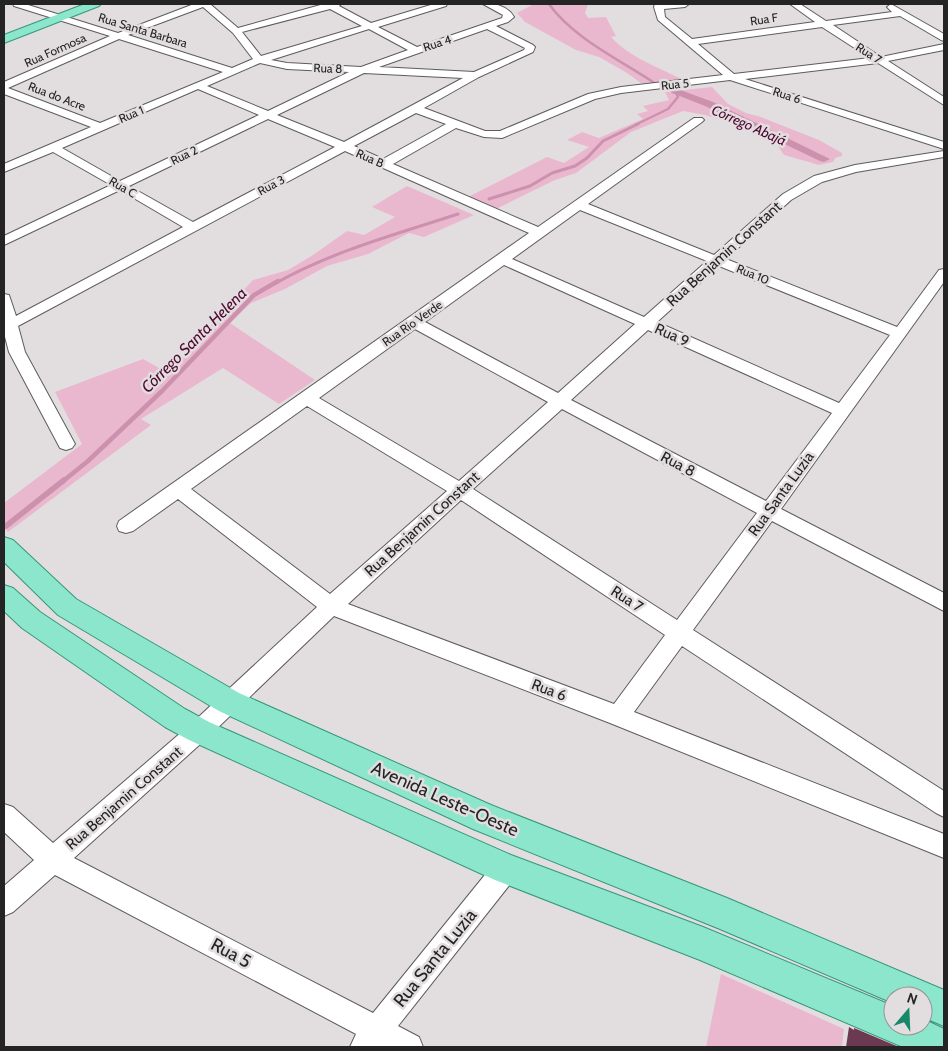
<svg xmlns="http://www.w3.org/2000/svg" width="948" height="1051" viewBox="0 0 948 1051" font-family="Cabin,sans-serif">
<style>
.green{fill:#eab8ce}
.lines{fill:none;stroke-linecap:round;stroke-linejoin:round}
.stream-far3{stroke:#cc91ac;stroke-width:2.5}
.stream-far2{stroke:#cc91ac;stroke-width:3}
.stream-far1{stroke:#cc91ac;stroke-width:4.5}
.stream{stroke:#cc91ac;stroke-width:5.5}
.canal{fill:#cc91ac;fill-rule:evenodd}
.building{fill:#6c3952}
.minor-casing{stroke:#5f5b5d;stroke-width:2}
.major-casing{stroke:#36977a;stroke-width:2}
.minor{fill:#fff;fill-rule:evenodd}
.major{fill:#8ce6cb;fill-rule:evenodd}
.labels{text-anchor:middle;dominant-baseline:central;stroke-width:5;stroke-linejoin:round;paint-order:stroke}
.far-street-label{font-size:12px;fill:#252424;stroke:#e2dedf}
.far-water-label{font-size:14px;font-style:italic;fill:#4f0832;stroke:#e2dedf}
.street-label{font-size:15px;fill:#252424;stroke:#e2dedf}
.water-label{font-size:16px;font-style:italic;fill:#4f0832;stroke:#e2dedf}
.near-street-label{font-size:18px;fill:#252424;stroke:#e2dedf}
</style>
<rect width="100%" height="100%" fill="#e2dedf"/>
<!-- green -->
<path class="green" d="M534,4H588L585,13L588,18L606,17L616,36L611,37C630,58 661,68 685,81L641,83L627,73L599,57L576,50L525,22L517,13Z
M712,87L728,104L746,113L761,117L819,140L842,153V156L835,158L833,162L819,165L784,155L771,136L705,115L683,111L631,132L576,173L555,180L494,210L466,198L547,157L564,163L589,147L567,140L582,132L599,138L643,119L637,114L648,111L643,106L669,100L665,92Z
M407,186L474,215L424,237L409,233L368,254L327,266L285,289L251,303L230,323L315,380L279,404L223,368L141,419L151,425L8,532L4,528V503L82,444L55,392L143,359L159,368L174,367L215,320L253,280L288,270L313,255L347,231L364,235L395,217L372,207Z
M721,974L844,1029L842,1047H706Z"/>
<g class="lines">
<!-- stream-far3 -->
<path class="stream-far3" d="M549,4C572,37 620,60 653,82
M635,125L668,109L678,97L675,91"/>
<!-- stream-far2 -->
<path class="stream-far2" d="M489,199L530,186L552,173L575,166L587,158L603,141L638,124
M276,283C333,251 397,234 458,214"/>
<!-- stream-far1 -->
<path class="stream-far1" d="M62,482L88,461L162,391L254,295L278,281"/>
<!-- stream -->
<path class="stream" d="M6,526L64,480"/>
<!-- canal -->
<path class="canal" d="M675,88L713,102L830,159L824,162L820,161L705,106L672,93L670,91Z"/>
</g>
<!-- building -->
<path class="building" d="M849,1027L854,1030V1028L899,1047H846Z"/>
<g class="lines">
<defs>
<path id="minor" d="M13,4H25L118,33L194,4H210L238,28L324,4H341L339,6L371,23L434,4H447L446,6L378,27L417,47L502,18L503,15L483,4C494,3 508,6 514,17L508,22L496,26L533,45L535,47L533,52L479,77L424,108L485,131H500L588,94L621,87L723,75L658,20L654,7L655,4H689L685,7L664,9L665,17L692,39L815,22L790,4H800L826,21L892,12L887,7L891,4L944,34V41L941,40L900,16L833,25L881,57L944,44V50L888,61L944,97V105L878,63L745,79L944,142V149L730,80L621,93L595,99L502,138L484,137L456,128L393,164L538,227L694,118H702L704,120L702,122L588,204L714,255L783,194L814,176L855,165L944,151V157L856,172L822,182L791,200L726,259L897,327L939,270L944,269V282L781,509L944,593V611L772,521L693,630L944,791V817L936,813L682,646L634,712L944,834V858L610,723L334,616L207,738L74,858L373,1013L497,860L506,856L515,860L519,869L515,878L398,1026L419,1037L423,1047H350L356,1034L55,875L13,912L4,916V886L34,860L4,832V804L13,807L53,843L191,724L317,607L178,499L133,531L126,533L119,531L117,526L119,521L529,233L345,151L18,326L25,352L75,444L72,448L66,450L60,448L9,352L4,333V294L9,295L16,316L183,227L120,190L4,245V236L111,185L53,152L4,172V164L91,127L4,94V82L110,36L14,6ZM203,7L233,33L253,59L232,68L128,35ZM330,9L362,26L261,56L242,32ZM822,27L870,58L734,74L698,44ZM369,29L408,50L361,67L287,63L271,60ZM487,29L525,48L524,50L474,72L379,67ZM119,39L223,72L100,123L8,88ZM260,63L287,69L349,72L268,111L207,86ZM364,73L463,78L344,142L277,115ZM198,89L259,115L120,181L62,148ZM416,113L446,124L383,159L354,146ZM268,119L335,147L193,222L129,186ZM580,210L707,261L644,317L512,259ZM504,265L635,324L558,393L425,322ZM719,266L890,335L839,403L657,322ZM415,329L548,402L459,481L319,398ZM648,330L832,413L766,501L571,400ZM307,406L447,491L330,594L191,489ZM562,409L757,513L677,620L473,489ZM461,500L665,635L614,704L348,604Z"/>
<path id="major" d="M85,4H101L99,6L4,43V35Z
M4,537L13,540L76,599L239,693L491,805L727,898L944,990V1026L923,1017V996H893V1003L720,929L473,829L219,711L58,615L4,562Z
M4,585L13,588L40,612L185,709L209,722L511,855L703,927L893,1006V1026H923V1019L944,1029V1047H903L700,960L495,880L189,740L165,727L22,628L4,611Z"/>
</defs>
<!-- minor casing -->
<use href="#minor" class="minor-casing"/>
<!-- major casing -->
<use href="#major" class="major-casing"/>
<!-- minor -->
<use href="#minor" class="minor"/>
<!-- major -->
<use href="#major" class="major"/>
</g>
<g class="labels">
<!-- far-street labels -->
<g class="far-street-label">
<text transform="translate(764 19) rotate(-8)">Rua F</text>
<text transform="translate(143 30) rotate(17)">Rua Santa Barbara</text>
<text transform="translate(437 43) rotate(-18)">Rua 4</text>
<text transform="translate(55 50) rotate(-24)">Rua Formosa</text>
<text transform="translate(869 53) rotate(33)">Rua 7</text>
<text transform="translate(328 68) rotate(2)">Rua 8</text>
<text transform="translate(675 84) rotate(-6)">Rua 5</text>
<text transform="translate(787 95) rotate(18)">Rua 6</text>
<text transform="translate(57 96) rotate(21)">Rua do Acre</text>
<text transform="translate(131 114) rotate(-23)">Rua 1</text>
<text transform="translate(184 155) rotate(-26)">Rua 2</text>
<text transform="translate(370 158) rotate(24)">Rua B</text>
<text transform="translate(271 185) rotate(-28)">Rua 3</text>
<text transform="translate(123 187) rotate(30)">Rua C</text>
<text transform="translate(753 274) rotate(22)">Rua 10</text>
<text transform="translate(412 323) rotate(-35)">Rua Rio Verde</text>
</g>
<!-- far-water labels -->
<g class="far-water-label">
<text transform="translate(749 125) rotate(24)">Córrego Abajá</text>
</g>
<!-- street labels -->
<g class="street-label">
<text transform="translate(724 254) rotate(-42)">Rua Benjamin Constant</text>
<text transform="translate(672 335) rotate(24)">Rua 9</text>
<text transform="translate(678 464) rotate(28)">Rua 8</text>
<text transform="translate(781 494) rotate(-54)">Rua Santa Luzia</text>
<text transform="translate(422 524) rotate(-42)">Rua Benjamin Constant</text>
<text transform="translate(627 599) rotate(33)">Rua 7</text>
<text transform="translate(549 690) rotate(21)">Rua 6</text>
<text transform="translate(124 798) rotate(-41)">Rua Benjamin Constant</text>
</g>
<!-- water labels -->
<g class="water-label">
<text transform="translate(194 340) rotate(-45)">Córrego Santa Helena</text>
</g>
<!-- near-street labels -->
<g class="near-street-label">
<text transform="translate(445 799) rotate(24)">Avenida Leste-Oeste</text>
<text transform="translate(231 953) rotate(28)">Rua 5</text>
<text transform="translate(435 958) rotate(-51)">Rua Santa Luzia</text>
</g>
</g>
<!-- border -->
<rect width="948" height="1051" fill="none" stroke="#252424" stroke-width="10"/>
<!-- north arrow -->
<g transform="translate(908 1011) rotate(19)"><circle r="24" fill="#e2dedf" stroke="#969494"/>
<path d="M0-4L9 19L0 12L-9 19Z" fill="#17896a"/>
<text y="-8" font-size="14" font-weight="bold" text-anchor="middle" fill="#252424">N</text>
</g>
</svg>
